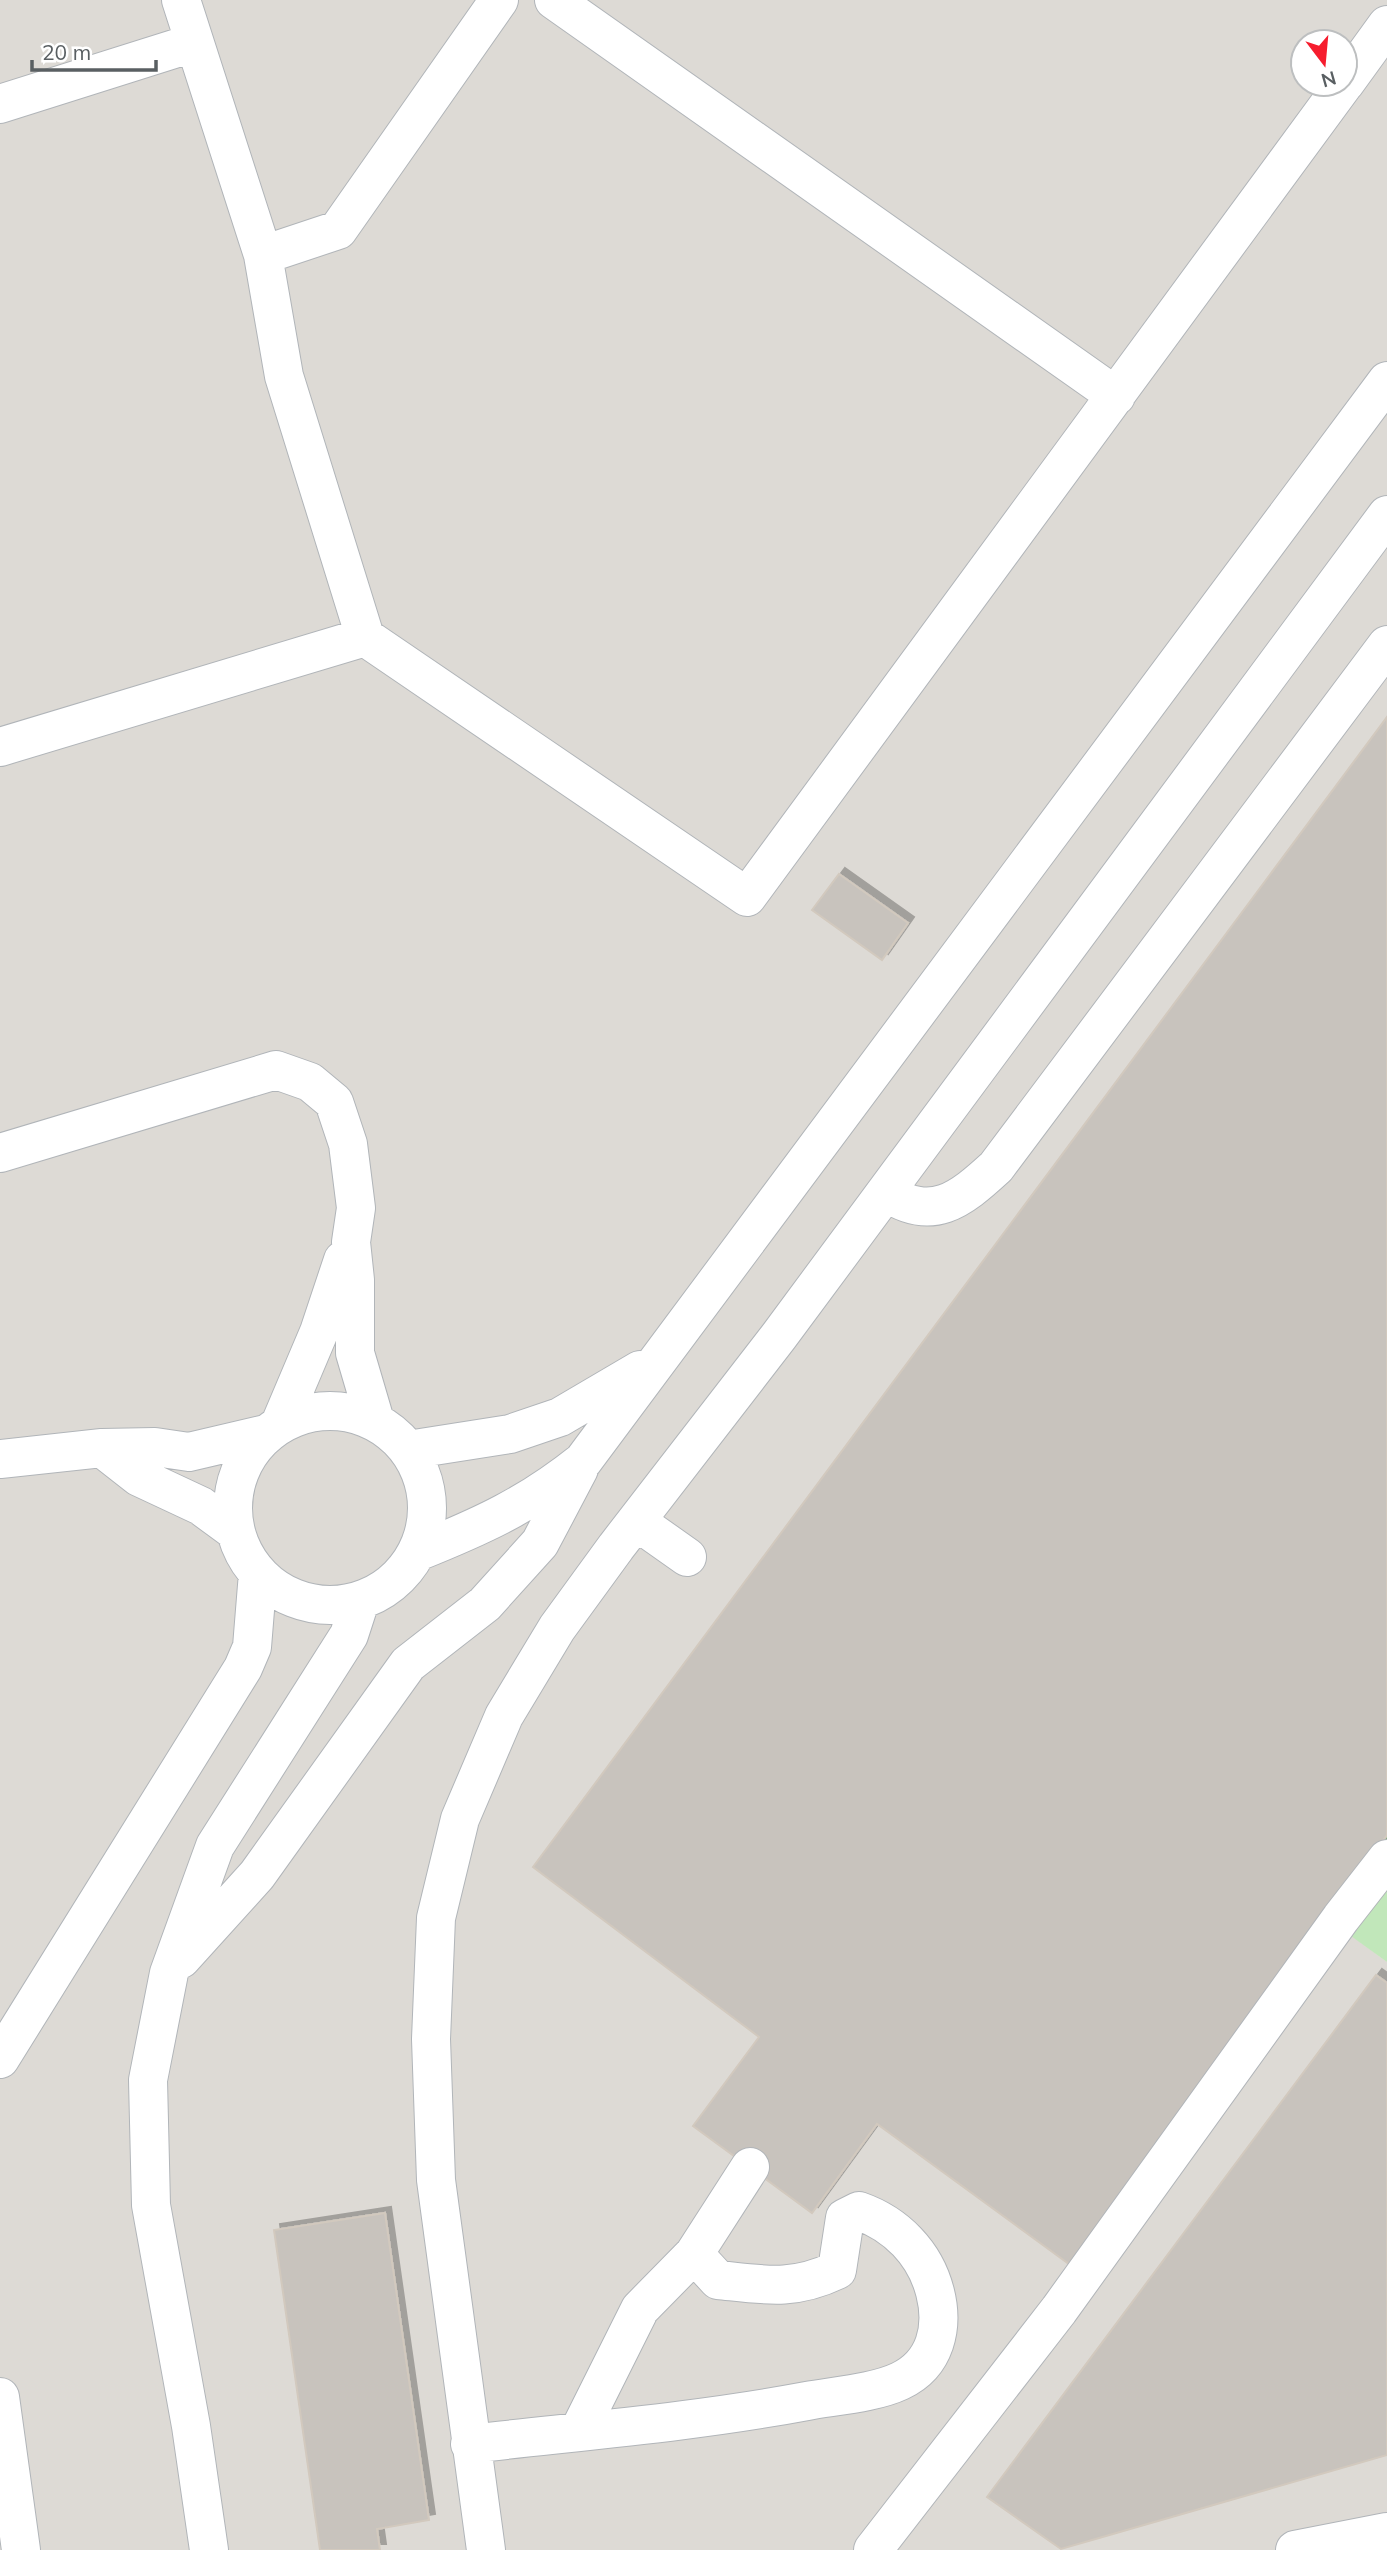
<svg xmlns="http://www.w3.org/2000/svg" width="1387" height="2550" viewBox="0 0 1387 2550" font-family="Mulish,sans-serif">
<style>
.industrial{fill:#dddad5;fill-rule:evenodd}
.green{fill:#c1e7ba}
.building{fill:#c8c3bd;stroke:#d2c9be;stroke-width:2;filter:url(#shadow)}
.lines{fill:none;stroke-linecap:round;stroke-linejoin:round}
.minor-casing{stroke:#b1b5b9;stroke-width:40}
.minor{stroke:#fff;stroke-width:38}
</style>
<defs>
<filter id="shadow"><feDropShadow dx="6" dy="-6" stdDeviation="0" flood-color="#0004"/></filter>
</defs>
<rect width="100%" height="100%" fill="#ede8e0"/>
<!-- industrial -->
<path class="industrial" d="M0,0H1387V1835L1326,1917L1387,1962V2550H0ZM1303,42H1345V84H1303Z"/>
<!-- green -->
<path class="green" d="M1387,1835V1962L1326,1918Z"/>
<!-- building -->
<path class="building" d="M1387,717V1835L1069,2264L877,2124L812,2213L693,2126L759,2037L533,1867Z
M839,874L908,923L882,960L812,910Z
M1376,1975L1387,1983V2455L1061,2549L987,2497Z
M385,2213L429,2520L377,2529L380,2550H320L274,2230Z"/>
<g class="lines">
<defs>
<path id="minor" d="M181,0L263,255L284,376L365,637L747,897L1344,84
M554,0L1116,396
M1345,83L1387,25
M0,104L193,43
M263,255L338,230L499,0
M0,747L365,637
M0,1153L276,1070L310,1082L334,1102L348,1144L356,1208L351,1242L355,1280V1353L375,1421
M886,1192C932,1223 960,1200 996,1167L1387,645
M233 1508a97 97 0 1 1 194 0a97 97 0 1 1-194 0Z
M280,1424L319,1332L343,1260
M102,1448L139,1477L201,1506L235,1531
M408,1450L510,1434L560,1417L640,1370
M0,1459L102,1448L155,1447L189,1452L266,1434
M636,1521L687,1557
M417,1552C482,1526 528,1505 583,1461L1387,381
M181,1959L257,1875L408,1664L485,1604L540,1543L579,1469
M0,2059L243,1668L252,1647L258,1573
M0,2397L21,2550
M579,2431L640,2309L694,2254
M470,2444C582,2431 695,2422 807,2401C834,2396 875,2393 900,2381C936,2364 944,2327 935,2292C925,2253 896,2224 859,2211L845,2218L837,2270C793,2291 765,2285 718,2280L694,2254L750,2167
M209,2550L191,2426L151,2205L148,2080L169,1973L215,1846L349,1635L360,1601
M486,2550L436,2180L431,2039L436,1918L460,1819L504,1716L557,1628L616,1547L779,1336L1387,515
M873,2550L1059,2310L1341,1918L1387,1859
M1295,2550L1387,2532"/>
</defs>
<!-- minor casing -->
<use href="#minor" class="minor-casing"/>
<!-- minor -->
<use href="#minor" class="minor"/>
</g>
<!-- north arrow -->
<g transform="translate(1324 63) rotate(164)"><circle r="33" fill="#ffffff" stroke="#bdbfc0" stroke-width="2"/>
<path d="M0-5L12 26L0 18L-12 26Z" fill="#f61d2e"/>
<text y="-10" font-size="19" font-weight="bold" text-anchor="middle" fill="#595f62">N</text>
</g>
<!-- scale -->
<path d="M32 60v10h124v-10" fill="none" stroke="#595f62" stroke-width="3.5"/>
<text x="42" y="60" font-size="21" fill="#595f62" stroke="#ffffff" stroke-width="5" paint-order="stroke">20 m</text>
</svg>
